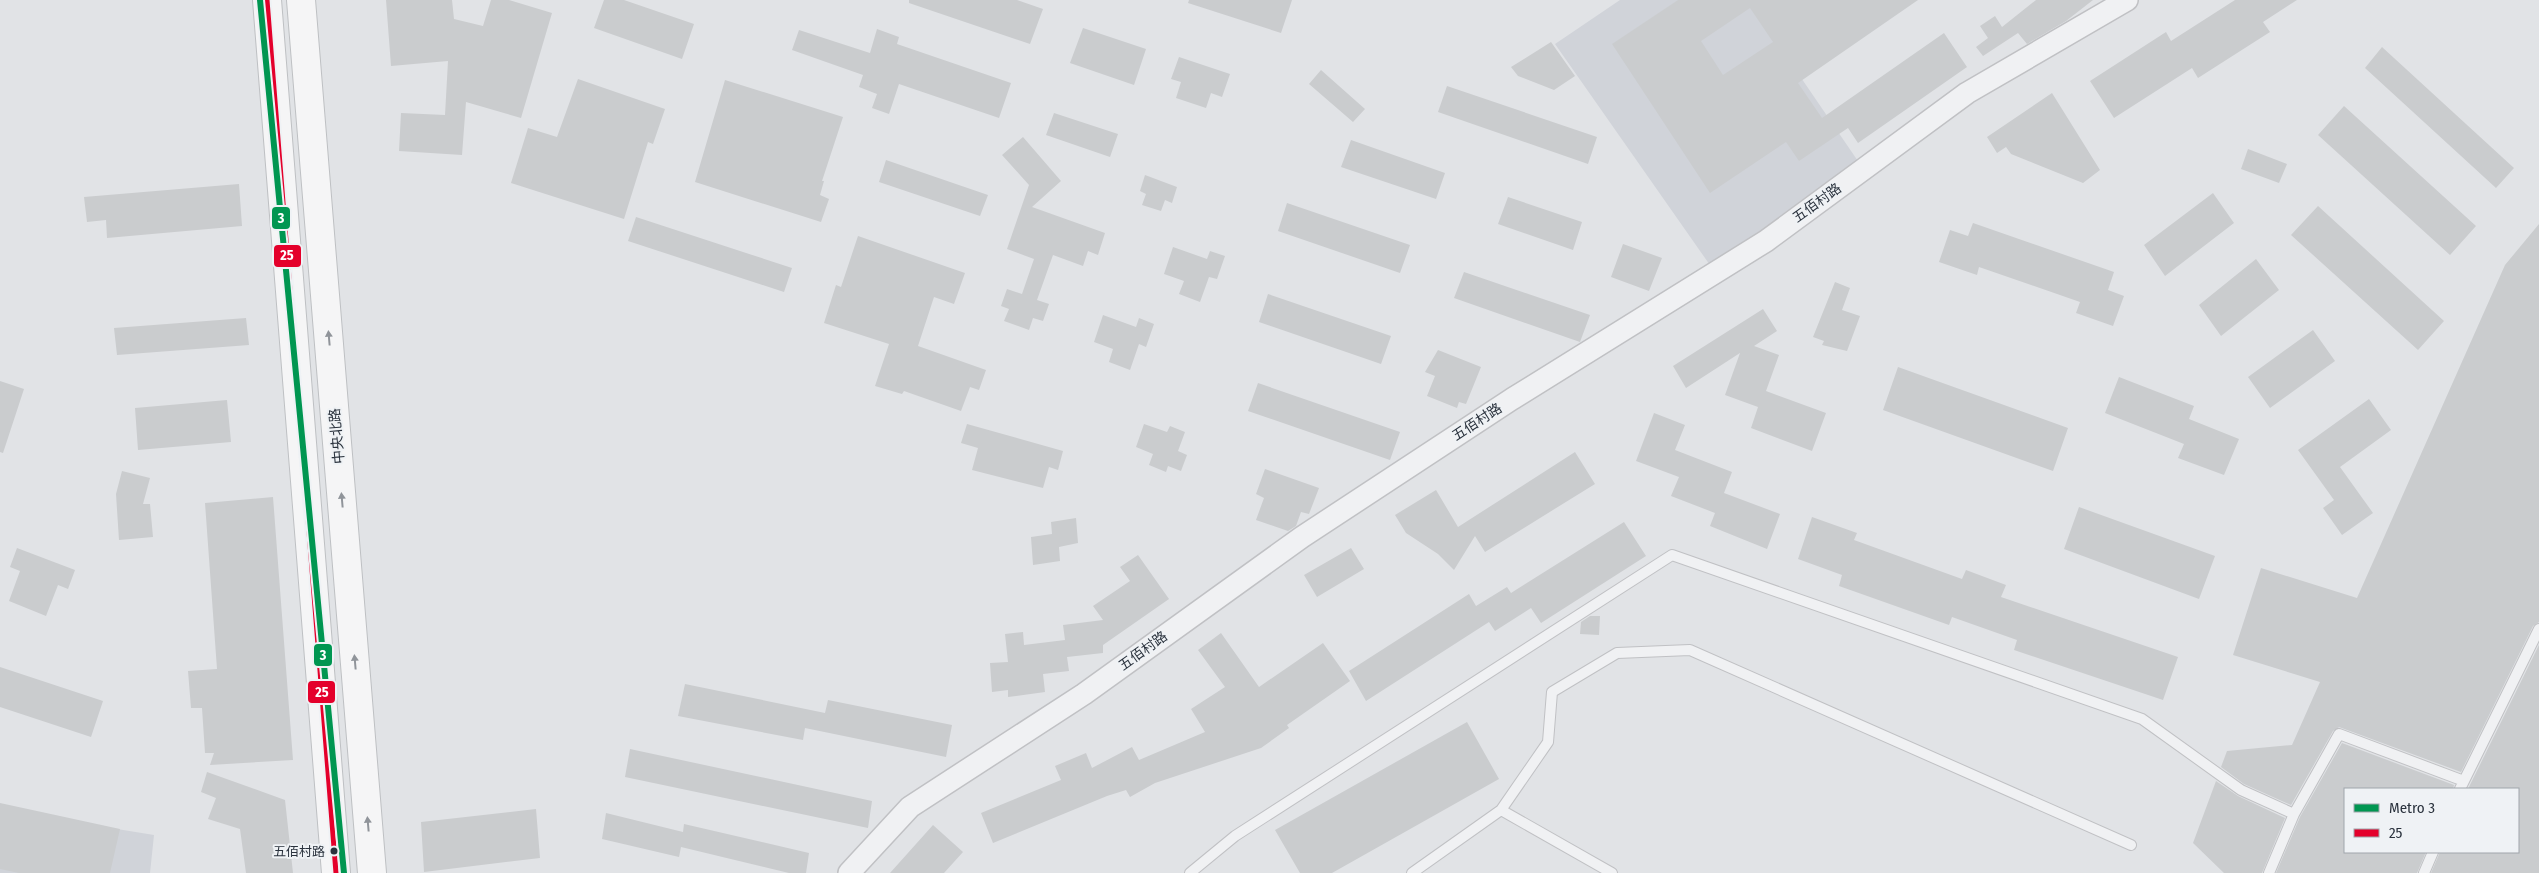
<svg xmlns="http://www.w3.org/2000/svg" width="2539" height="873" viewBox="0 0 2539 873" font-family="'Fira Sans Condensed','Noto Sans SC',sans-serif">
<style>
.built{fill:#d0d3d9}
.building{fill:#caccce;fill-rule:evenodd}
.lines{fill:none;stroke-linecap:round;stroke-linejoin:round}
.service-casing{stroke:#c0c1c4;stroke-width:12}
.minor-casing{stroke:#c0c1c4;stroke-width:24}
.primary-casing{stroke:#bec0c3;stroke-width:30}
.service{stroke:#f0f1f3;stroke-width:10}
.minor{stroke:#f0f1f3;stroke-width:21}
.primary{stroke:#f5f5f6;stroke-width:28}
.bus-1-casing{stroke:#eff2f5;stroke-width:9}
.bus-1{stroke:#e4002b;stroke-width:5}
.metro-1-casing{stroke:#eff2f5;stroke-width:10}
.metro-1{stroke:#009651;stroke-width:6}
.oneway{fill:#90949a}
.bus-dot{fill:#2a323d;stroke:#eff2f5;stroke-width:2}
.labels{text-anchor:middle;dominant-baseline:central;stroke-width:4;stroke-linejoin:round;paint-order:stroke}
.bus-label{font-size:13px;fill:#2a323d;stroke:#eff2f5;text-anchor:end}
.street-label{font-size:14px;fill:#2a323d;stroke:#eff2f5}
.line-badge{stroke:#eff2f5;stroke-width:2}
.badge-label{font-size:14px;text-anchor:middle;font-weight:bold;fill:#fff}
</style>
<rect width="100%" height="100%" fill="#e1e3e6"/>
<!-- built -->
<path class="built" d="M1620,0H1748L1862,167L1712,268L1555,44Z
M0,810L154,835L150,873H0Z"/>
<!-- building -->
<path class="building" d="M386,0H452L454,19L483,26L491,0H509L552,13L521,118L466,102L462,155L399,151L401,113L445,115L448,61L391,66Z
M604,0H624L694,24L682,59L594,28Z
M909,0H1017L1043,9L1030,44L909,3Z
M1189,0H1292L1281,33L1188,3Z
M1678,0H1918L1798,83L1822,118L1944,33L1967,67L1858,143L1848,128L1799,161L1786,142L1710,193L1612,44ZM1750,8L1773,42L1723,75L1701,41Z
M2036,0H2093L2066,21L2027,44L2018,33L1983,56L1976,47L1988,38L1980,26L1995,16L2002,27Z
M2235,0H2297L2263,22L2270,32L2198,78L2192,68L2114,118L2090,81L2166,32L2171,41Z
M1083,28L1146,49L1134,85L1070,63Z
M877,29L899,37L897,44L1011,83L999,118L899,84L889,114L872,108L877,94L859,87L863,75L792,50L799,30L870,53Z
M1551,42L1575,76L1554,90L1518,76L1511,67Z
M2382,47L2514,168L2496,188L2365,68Z
M1179,57L1230,74L1222,97L1211,93L1206,108L1176,98L1181,82L1171,79Z
M1321,70L1365,109L1353,122L1309,84Z
M578,79L665,109L653,144L648,142L624,219L511,183L528,128L557,137Z
M725,80L843,117L822,181H824L820,195L829,199L821,222L695,182Z
M1447,86L1597,137L1588,164L1438,112Z
M2052,93L2100,170L2083,183L2011,154L2006,147L1997,153L1987,137Z
M2344,106L2476,226L2450,255L2318,135Z
M1054,113L1118,134L1110,157L1046,135Z
M1023,137L1061,181L1032,207L1105,233L1098,255L1088,251L1083,266L1053,255L1037,300L1049,304L1043,321L1033,318L1029,330L1004,321L1009,309L1001,306L1007,289L1022,294L1034,259L1007,249L1029,185L1002,155Z
M1351,140L1445,173L1436,199L1341,167Z
M2248,149L2287,164L2279,183L2241,169Z
M886,160L988,195L980,216L879,182Z
M1145,175L1177,187L1172,203L1165,200L1161,211L1142,205L1146,194L1140,191Z
M239,184L242,226L107,238L106,220L87,222L84,197Z
M2213,193L2234,223L2165,276L2144,245Z
M1508,197L1582,222L1573,250L1498,224Z
M1287,203L1410,245L1400,273L1278,231Z
M2318,206L2444,321L2418,350L2291,235Z
M636,217L792,268L784,292L628,241Z
M1973,223L2114,272L2108,290L2124,296L2113,326L2076,313L2080,302L1979,267L1977,275L1939,262L1950,230L1968,236Z
M2539,224V622L2533,626L2461,772L2339,727L2333,731L2291,805L2244,784L2221,767L2227,751L2292,745L2320,682L2233,655L2261,568L2357,598L2505,265Z
M858,236L965,273L954,304L934,297L918,346L986,370L979,390L970,387L961,411L904,391L902,394L875,386L889,344L824,323L836,285L841,287Z
M1623,244L1662,258L1649,291L1611,277Z
M1173,247L1207,259L1210,251L1225,256L1217,279L1209,277L1200,302L1179,294L1184,281L1164,274Z
M2256,259L2279,290L2221,336L2199,305Z
M1464,272L1590,315L1580,342L1454,298Z
M1835,282L1850,288L1842,310L1860,316L1847,351L1822,345L1824,341L1813,337Z
M1268,294L1391,336L1381,364L1259,322Z
M1763,309L1777,331L1754,346L1779,355L1766,391L1826,413L1812,451L1751,428L1758,407L1725,395L1740,353L1686,388L1673,366Z
M1103,315L1136,327L1139,318L1154,324L1146,347L1139,344L1130,370L1109,362L1113,349L1094,342Z
M246,318L249,345L117,355L114,328Z
M2313,330L2335,361L2270,408L2248,377Z
M1438,350L1481,367L1466,404L1459,402L1457,408L1427,396L1435,376L1425,372Z
M1898,367L2068,428L2053,471L1883,410Z
M2119,377L2194,406L2189,419L2239,439L2224,475L2178,458L2184,444L2105,413Z
M0,381L24,389L3,453L0,452Z
M1258,383L1400,432L1390,460L1248,411Z
M2369,399L2391,430L2340,467L2373,513L2342,535L2323,508L2334,500L2298,450Z
M227,400L231,442L138,450L135,408Z
M1654,413L1685,425L1675,450L1732,472L1724,493L1780,514L1767,549L1710,526L1715,513L1671,496L1679,477L1636,461Z
M967,424L1063,451L1058,470L1049,467L1043,488L972,470L978,448L961,443Z
M1144,424L1167,432L1170,426L1185,432L1178,451L1187,455L1181,471L1168,466L1166,472L1149,465L1153,454L1136,447Z
M1575,452L1595,484L1485,552L1475,536L1454,570L1438,554L1406,533L1395,515L1436,490L1458,527Z
M1265,469L1319,488L1309,514L1301,512L1296,526L1288,531L1256,520L1264,498L1256,494Z
M122,471L150,478L143,504H150L153,537L119,540L116,494Z
M273,497L293,760L210,765L214,753H205L202,708H191L188,671L217,669L205,503Z
M2079,507L2215,556L2199,599L2064,549Z
M1812,517L1857,533L1854,540L1962,579L1966,570L2006,585L2001,597L2178,657L2163,700L2014,650L2017,640L1952,617L1949,625L1839,586L1842,575L1798,559Z
M1076,518L1078,543L1059,547L1060,561L1033,565L1031,537L1052,534L1051,522Z
M1624,522L1646,556L1541,623L1531,608L1495,631L1489,622L1366,701L1349,671L1469,594L1476,606L1507,587L1511,593Z
M17,548L75,570L68,589L58,585L46,616L9,601L20,571L10,567Z
M1351,548L1364,569L1317,597L1304,575Z
M1138,555L1169,599L1103,645V653L1067,657L1069,671L1043,674L1045,692L1008,697V690L992,692L990,663L1008,662L1005,634L1023,632L1024,645L1065,640L1063,625L1103,620L1093,606L1130,581L1120,567Z
M1590,616H1600L1599,635L1580,634L1581,622Z
M1221,633L1259,687L1323,643L1350,681L1287,725L1289,728L1261,748L1155,783L1130,797L1126,790L1107,796L993,843L981,813L1061,780L1055,766L1086,753L1092,768L1132,747L1139,760L1205,732L1191,709L1225,687L1198,650Z
M2539,645V873H2431L2440,852H2518V789H2468Z
M0,667L103,701L91,737L0,707Z
M685,684L825,713L828,700L952,725L946,757L805,728L803,740L678,716Z
M1467,722L1499,779L1332,873H1300L1275,830Z
M2342,743L2454,785L2453,789H2345V852H2426L2417,873H2276L2300,817Z
M630,749L872,801L868,828L625,777Z
M207,772L285,800L293,873H246L240,829L208,819L216,798L201,792Z
M2216,781L2238,796L2285,818L2262,873H2224L2193,843Z
M0,803L120,829L110,873H19L0,869Z
M536,809L540,858L424,872L421,822Z
M606,813L683,832L684,824L809,853L806,873H789L681,847L679,857L602,839Z
M933,825L963,852L944,873H890Z"/>
<g class="lines">
<defs>
<path id="service" d="M2460,789L2539,629
M1501,810L1612,873
M1190,873L1235,836L1672,555L2142,719L2241,790L2294,814L2339,734L2464,781
M1412,873L1501,810L1548,742L1552,692L1617,653L1690,650L2131,845
M2269,873L2294,814
M2424,873L2433,852"/>
<path id="minor" d="M849,873L910,807L1084,694L1302,537L1512,399L1766,241L1967,93L2127,0"/>
<path id="primary" d="M267,0L336,873
M301,0L372,873"/>
</defs>
<!-- service casing -->
<use href="#service" class="service-casing"/>
<!-- minor casing -->
<use href="#minor" class="minor-casing"/>
<!-- primary casing -->
<use href="#primary" class="primary-casing"/>
<!-- service -->
<use href="#service" class="service"/>
<!-- minor -->
<use href="#minor" class="minor"/>
<!-- primary -->
<use href="#primary" class="primary"/>
<defs>
<path id="bus-1" d="M267,0L336,873"/>
</defs>
<!-- bus-1 casing -->
<use href="#bus-1" class="bus-1-casing"/>
<!-- bus-1 -->
<use href="#bus-1" class="bus-1"/>
<defs>
<path id="metro-1" d="M260,0L344,873"/>
</defs>
<!-- metro-1 casing -->
<use href="#metro-1" class="metro-1-casing"/>
<!-- metro-1 -->
<use href="#metro-1" class="metro-1"/>
</g>
<!-- one-way arrows -->
<defs><path id="oneway-solid" d="M-6-.8H1V-3.2L6.5 0L1 3.2V.8H-6Z" transform="scale(1.25)"/></defs>
<g class="oneway">
<use href="#oneway-solid" transform="translate(329 338) rotate(-95)"/>
<use href="#oneway-solid" transform="translate(342 500) rotate(-95)"/>
<use href="#oneway-solid" transform="translate(355 662) rotate(-95)"/>
<use href="#oneway-solid" transform="translate(368 824) rotate(-95)"/>
</g>
<!-- markers -->
<circle class="bus-dot" cx="334" cy="851" r="4.5"/>
<g class="labels">
<!-- bus labels -->
<g class="bus-label">
<text x="325" y="851">五佰村路</text>
</g>
<!-- street labels -->
<g class="street-label">
<text transform="translate(1817 203) rotate(-36)">五佰村路</text>
<text transform="translate(1477 422) rotate(-33)">五佰村路</text>
<text transform="translate(337 436) rotate(-95)">中央北路</text>
<text transform="translate(1143 651) rotate(-36)">五佰村路</text>
</g>
</g>
<g class="line-badge">
<rect x="271" y="206" width="20" height="24" rx="5" fill="#009651"/>
<rect x="273" y="244" width="29" height="24" rx="5" fill="#e4002b"/>
<rect x="313" y="643" width="20" height="24" rx="5" fill="#009651"/>
<rect x="307" y="680" width="29" height="24" rx="5" fill="#e4002b"/>
</g>
<g class="badge-label">
<text x="281" y="223">3</text>
<text x="287" y="260">25</text>
<text x="323" y="660">3</text>
<text x="322" y="697">25</text>
</g>
<!-- legend -->
<rect x="2344" y="788" width="175" height="65" fill="#eff2f5" stroke="#a0a5ab"/>
<rect x="2354" y="804" width="25" height="8" fill="#009651" stroke="#a0a5ab"/>
<text x="2389" y="813" font-size="15" fill="#2a323d">Metro 3</text>
<rect x="2354" y="829" width="25" height="8" fill="#e4002b" stroke="#a0a5ab"/>
<text x="2389" y="838" font-size="15" fill="#2a323d">25</text>
</svg>
